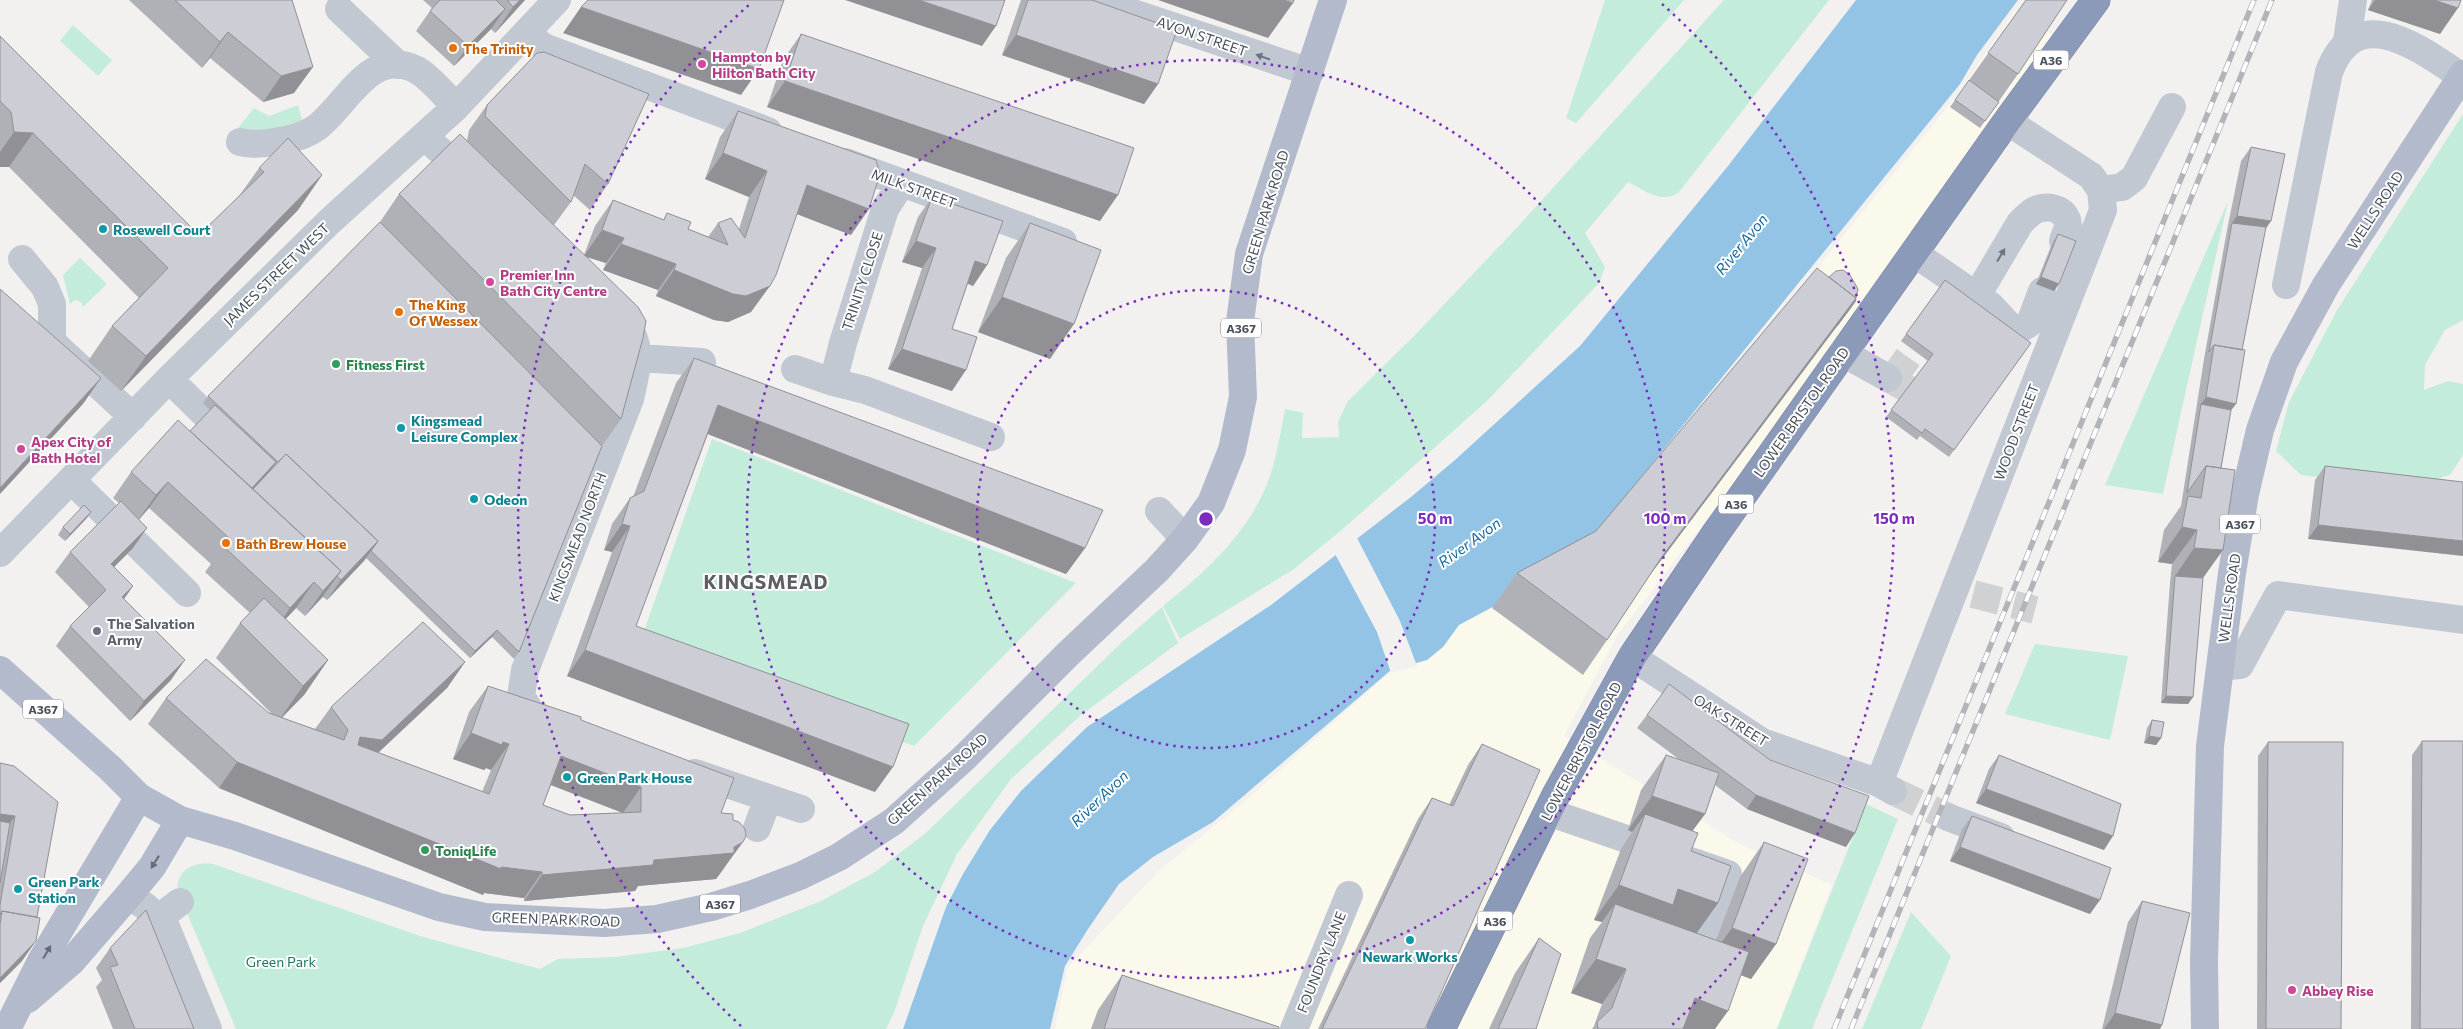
<svg xmlns="http://www.w3.org/2000/svg" width="2463" height="1029" viewBox="0 0 2463 1029" font-family="Commissioner,sans-serif">
<style>
.commercial{fill:#fbf9ec}
.green{fill:#c3ecda}
.water{fill:#93c4e5}
.pier{fill:#f2f1f0}
.lines{fill:none;stroke-linecap:round;stroke-linejoin:round}
.minor-tunnel{stroke:#d0d1d2;stroke-width:28;stroke-dasharray:28 14;stroke-linecap:butt}
.highway-casing{stroke:#7785a6;stroke-width:29}
.minor{stroke:#c2c8d1;stroke-width:28}
.major{stroke:#b2bacc;stroke-width:28}
.highway{stroke:#8c9aba;stroke-width:28}
.rail-casing{stroke:#b3b4ba;stroke-width:5.5}
.rail{stroke:#fff;stroke-width:4;stroke-dasharray:11;stroke-linecap:butt}
.wall{fill:#b0b1b7;fill-rule:evenodd}
.shaded-wall{fill:#909095}
.building{fill:#cdced5;stroke:#909095;fill-rule:evenodd}
.oneway{fill:#6d747f}
.oneway2{fill:#636a78}
.ring{fill:none;stroke:#7b2cbf;stroke-width:2.5;stroke-dasharray:2.5 5}
.food-dot{fill:#e8710a;stroke:#fff;stroke-width:2}
.hotel-dot{fill:#d1479c;stroke:#fff;stroke-width:2}
.culture-dot{fill:#0f9aa8;stroke:#fff;stroke-width:2}
.leisure-dot{fill:#2e9e5b;stroke:#fff;stroke-width:2}
.worship-dot{fill:#6b7280;stroke:#fff;stroke-width:2}
.labels{text-anchor:middle;dominant-baseline:central;stroke-width:4;stroke-linejoin:round;paint-order:stroke}
.shield{fill:#fff;stroke:#80848d;stroke-width:1}
.shield-label{font-size:12px;font-weight:bold;fill:#49505c}
.street-label{font-size:14px;fill:#49505c;stroke:#fff}
.food-label{font-size:14px;font-weight:bold;fill:#c56008;stroke:#fff;text-anchor:start}
.hotel-label{font-size:14px;font-weight:bold;fill:#b23c85;stroke:#fff;text-anchor:start}
.culture-label{font-size:14px;font-weight:bold;fill:#0d838f;stroke:#fff;text-anchor:start}
.leisure-label{font-size:14px;font-weight:bold;fill:#27864d;stroke:#fff;text-anchor:start}
.worship-label{font-size:14px;font-weight:bold;fill:#5b616d;stroke:#fff;text-anchor:start}
.park-label{font-size:14px;fill:#1f785d;stroke:#fff}
.water-label{font-size:15px;font-style:italic;fill:#186aa0;stroke:#fff}
.district-label{font-size:19px;font-weight:bold;letter-spacing:1px;fill:#5d5f64;stroke:#fff}
.centre{fill:#7b2cbf;stroke:#fff;stroke-width:2.5}
.ring-label{font-size:15px;text-anchor:middle;font-weight:bold;fill:#7b2cbf;stroke:#fff;stroke-width:4;stroke-linejoin:round;paint-order:stroke}
</style>
<rect width="100%" height="100%" fill="#f2f1f0"/>
<!-- commercial -->
<path class="commercial" d="M2015,11L2055,36L1811,385L1618,634L1564,736L1738,843L1832,885L1776,1029H1055L1068,967L1161,869L1250,797L1391,671L1427,660L1443,647L1459,625L1569,566L1816,270L1958,94Z"/>
<!-- green -->
<path class="green" d="M1605,0H1684L1576,123L1566,118Z
M1724,0H1829L1679,192C1662,205 1644,190 1628,182L1585,233L1605,267L1599,283L1487,401L1344,528L1294,569L1180,639L1163,606C1209,569 1254,528 1272,470C1278,450 1281,429 1285,409L1303,413L1302,438L1339,437L1338,422L1348,401L1415,335L1511,234Z
M73,25L112,60L98,76L60,41Z
M298,105L303,123C280,130 261,137 238,128L254,108L269,116Z
M2463,114V320L2445,330L2425,365L2424,390L2448,381L2463,384V455L2450,475L2410,487L2301,475L2276,451L2289,402L2337,310Z
M2228,201L2163,494L2105,485Z
M80,258L107,284L83,307L81,302L75,300L70,304L63,275Z
M712,439L1076,583L914,746L639,645Z
M1162,607L1178,643L1081,715L1011,779L957,854L923,926L894,1013L886,1029H236L184,906C168,881 184,860 213,864L420,936L540,969L558,959L615,957L683,948L740,933L821,901L875,872L927,832L1121,643Z
M2035,644L2128,656L2110,740L2005,714Z
M1866,804L1898,819L1812,1029H1777Z
M1911,912L1951,956L1921,1029H1862Z"/>
<!-- water -->
<path class="water" d="M1856,0H2018L1977,55L1960,84L1569,566L1459,625L1443,647L1427,660L1391,670L1213,822L1153,857L1119,884L1088,929L1065,966L1050,1029H903L946,907L963,874L990,830L1021,791L1087,727L1271,605L1411,497L1455,460L1580,346L1728,166Z"/>
<!-- pier -->
<path class="pier" d="M1356,536L1400,621L1417,666L1391,673L1377,632L1334,552Z"/>
<g class="lines">
<!-- minor-tunnel -->
<path class="minor-tunnel" d="M1888,378L1940,407
M1892,380L1935,319
M1973,594L2035,610
M1893,791L1950,818"/>
<defs>
<path id="highway" d="M1441,1029L1556,795L1632,657L1716,533L2007,121L2096,0"/>
</defs>
<!-- highway casing -->
<use href="#highway" class="highway-casing"/>
<!-- minor -->
<path class="minor" d="M1094,0L1310,72
M339,9L398,65
M527,34L544,47L768,131
M2347,41L2353,0
M424,136L469,177
M240,142C251,145 262,144 274,142C289,140 303,137 316,128C347,105 370,46 417,70C431,78 444,95 456,107
M845,162L1063,242
M901,184L885,209L843,343L833,382L865,390L991,437
M2101,190L2122,187L2134,178L2172,107
M1914,253L1991,306L2015,332L2030,323L2042,291
M22,259L45,287L52,304V342L133,417
M2286,285L2329,72C2356,0 2419,48 2461,76
M1976,297L2020,223C2025,218 2031,211 2038,209C2051,205 2068,210 2068,226C2068,230 2064,236 2063,241
M1843,353L1888,378
M639,358L702,362
M795,369L833,382
M169,379L232,441
M71,480L187,593
M1159,511L1185,539
M0,553L169,379L330,221L456,107L557,0
M1632,657L1762,742L1879,783L1893,791
M2220,667L2240,665L2278,595L2463,620
M549,722L532,714L521,696L525,670L630,399C636,372 645,345 624,323
M695,773L801,809
M1879,783L2103,210L2101,190L2091,176L2007,121
M1548,812L1728,874L1706,933
M1950,818L2001,837
M757,828L768,799
M128,896L145,906L166,927L208,1029
M159,918L180,902
M1294,1029L1349,895"/>
<!-- major -->
<path class="major" d="M0,670L111,769L139,797L180,820L235,836L439,907L485,917L604,923L657,919L711,907L750,895L800,876L839,857L894,821L964,758L1069,653L1157,570L1185,539L1211,503L1232,450L1243,397L1240,322L1249,254L1333,0
M28,999L71,962L128,896L152,867L180,820
M7,1029L41,961L139,797
M2205,1029L2204,962L2210,746L2232,573L2245,494L2260,430L2284,362L2326,285L2463,74"/>
<!-- highway -->
<use href="#highway" class="highway"/>
<defs>
<path id="rail" d="M1834,1029L2254,0
M1851,1029L2272,0"/>
</defs>
<!-- rail casing -->
<use href="#rail" class="rail-casing"/>
<!-- rail -->
<use href="#rail" class="rail"/>
</g>
<!-- wall -->
<path class="wall" d="M129,0H292L294,93L263,102L210,58L202,68Z
M423,0H525L495,33L491,29L454,66L416,31L432,8Z
M1021,0H1092L1158,84L1144,104L1002,55Z
M2026,0L2018,74L1980,128L1950,107Z
M2372,0H2461L2440,34L2368,10Z
M801,34L1100,221L767,107L783,60Z
M0,36L199,235L239,196L259,168L322,175L298,210L121,391L88,361L112,326L139,298L9,167H0Z
M537,53L608,184L590,210L573,195L571,202L554,225L584,255L595,226L613,200L663,220L667,213L688,229L708,237L718,223L739,229L749,197L705,179L720,137L738,111L851,235L797,214L751,312L728,322L714,320L656,296L658,290L603,270L606,263L586,257L621,419L602,446L519,652L514,659L492,637L470,658L366,558L327,600L323,597L305,616L296,608L285,619L328,660L304,695L282,718L315,729L331,707L465,662L447,688L378,753L482,792L491,770L486,768L484,770L453,759L469,712L488,686L581,720L721,813L725,867L716,879L638,886L635,891L524,901V898L484,893L483,895L219,788L148,724L166,698L269,713L273,715L216,658L240,623L250,613L205,572L211,564L149,508L139,520L133,548L114,567L133,586L124,599L171,680L130,721L56,646L70,626L89,607L55,572L70,552L119,503L113,498L131,472L190,431L210,410L203,403L208,396L380,222L399,194L467,141L469,130L487,105ZM551,785L623,813L570,815L543,805Z
M2251,147L2271,221L2266,227L2242,350L2231,410L2203,578L2193,697L2188,704L2161,703L2170,583L2172,564L2158,562L2164,530L2181,506L2204,359L2227,230L2241,161Z
M932,197L987,265L973,286L968,283L952,329V391L888,369L922,268L902,262L918,217Z
M1030,223L1050,359L978,332L1006,258Z
M2058,234L2054,291L2036,284L2053,241Z
M1945,280L2031,343L1949,457L1920,436L1917,440L1886,417L1928,361L1901,341Z
M1855,302L1650,575L1607,640L1583,675L1492,608L1517,573L1596,531Z
M694,358L1085,548L1066,574L708,434L636,626L875,792L567,676L612,552L604,550L612,524L630,498L633,497L676,383Z
M2325,466L2463,482L2308,539L2315,480Z
M91,512L86,519L65,541L58,535L63,527Z
M1647,715L1846,847L1747,809L1715,785L1705,814L1692,831L1691,851L1718,903L1697,933L1716,940L1740,877L1764,842L1776,944L1751,979L1741,975L1715,1029H1592L1594,1026L1602,1004L1571,993L1590,938L1602,922L1594,920L1621,849L1632,832L1628,830L1641,790L1666,755L1680,760L1637,728Z
M2152,720L2161,738L2156,745L2144,743L2147,728Z
M2422,741L2463,1029H2411L2412,755Z
M2268,742L2341,1029H2257L2258,756Z
M1482,744L1425,1029H1318L1418,819L1432,798L1449,805L1468,765Z
M1999,755L2104,850L1976,803L1989,769Z
M0,763L14,766L22,961L0,983Z
M1972,816L2090,914L1950,861L1962,829Z
M2142,901L2160,1029H2102L2128,922Z
M1539,938L1536,1029H1489L1515,973Z
M110,948L194,1029H113L96,987L102,980L96,968Z
M1122,975L1279,1029H1091L1098,1010Z"/>
<!-- shaded-wall -->
<path class="shaded-wall" d="M520,0H525L495,33L513,7Z
M845,0H919L996,26L982,46Z
M1158,0H1283L1293,3L1268,38Z
M2375,0H2434L2458,8L2440,34L2368,10Z
M581,7L759,69L741,95L563,33Z
M505,9L491,29L454,66L468,46Z
M228,32L210,58L202,68L220,42Z
M1016,35L1158,84L1144,104L1002,55Z
M313,67L294,93L263,102L281,76Z
M785,81L1118,195L1100,221L767,107Z
M14,132L33,133L9,167H0V152Z
M723,153L767,171L749,197L705,179Z
M322,175L298,210L121,391L146,356Z
M807,185L869,209L851,235L789,211Z
M2237,216L2271,221L2262,234L2232,223Z
M602,230L624,238L606,263L584,256Z
M916,241L936,248L922,268L902,262Z
M621,244L676,264L658,290L603,270Z
M975,261L987,265L973,286L961,281Z
M674,270L770,286L751,312L728,322L714,320L656,296Z
M2041,277L2059,284L2054,291L2036,284Z
M1002,297L1074,324L1050,359L978,332Z
M1856,298L1855,302L1850,309L1637,592L1661,558Z
M902,349L966,370L952,391L888,369Z
M101,378L83,404L0,494V488Z
M2206,397L2236,404L2226,417L2201,404L2196,411Z
M718,405L1085,548L1066,574L700,431Z
M276,462L262,483L247,493Z
M168,482L149,508L138,520L156,495Z
M91,512L86,519L65,541L70,534Z
M622,524L630,526L612,552L604,550Z
M2318,525L2463,541V556L2308,539Z
M2182,527L2197,530L2172,564L2158,562Z
M147,528L133,548L99,582L111,564Z
M378,541L364,561L327,600L341,580Z
M2194,548L2223,550L2198,585L2175,576Z
M341,571L323,596L305,616L323,591Z
M314,582L296,608L272,634L290,608Z
M133,586L119,606L122,597Z
M497,630L492,637L470,658L475,651Z
M585,650L893,767L875,792L567,676Z
M185,660L171,680L130,721L144,701Z
M328,660L304,695L279,720L303,686Z
M465,662L447,688L364,766L342,762L360,737Z
M2166,696L2193,697L2188,704L2161,703Z
M471,733L509,744L491,770L486,768L484,770L453,759Z
M2149,736L2161,738L2156,745L2144,743Z
M561,756L641,787L623,813L543,782Z
M237,762L542,872L524,898L484,893L483,895L219,788Z
M1986,789L2113,836L2104,850L1976,803Z
M1756,795L1855,833L1846,847L1747,809Z
M1652,796L1705,814L1680,848L1645,814L1632,832L1628,830Z
M0,814L15,816L5,830L0,829Z
M743,842L716,879L638,886L635,891L524,901L542,875L654,860L734,847Z
M1960,847L2100,900L2090,914L1950,861Z
M1619,885L1678,889L1718,903L1693,938L1615,904L1602,922L1594,920Z
M1732,928L1776,944L1751,979L1707,962Z
M36,941L22,961L0,983V978Z
M1596,959L1626,969L1602,1004L1571,993Z
M1695,998L1728,1011L1715,1029H1673Z
M2115,1013L2162,1025L2160,1029H2104Z"/>
<!-- building -->
<path class="building" d="M175,0H292L313,67L281,76L228,32L220,42Z
M440,0H496L505,9L468,46L430,11Z
M507,0H520L513,7Z
M588,0H784L759,69L581,7Z
M919,0H1005L996,26Z
M1028,0H1092L1177,30L1158,84L1016,35Z
M1283,0H1294L1293,3Z
M2026,0H2067L2018,74L1988,53Z
M2434,0H2461L2458,8Z
M801,34L1134,148L1118,195L785,81Z
M0,36L199,235L264,172L259,168L288,138L322,175L146,356L112,326L168,268L33,133L14,132L11,112L0,101Z
M544,52L649,94L608,184L585,164L571,202L485,116L487,105L537,53Z
M1969,80L1999,102L1985,121L1955,100Z
M738,111L876,160L880,174L869,209L807,185L776,275L770,286L746,296L733,294L674,270L676,264L621,244L624,238L602,230L613,200L664,220L667,213L691,222L688,229L728,245L718,223L731,218L745,238L767,171L723,153Z
M460,134L638,307L646,321L643,338L621,419L399,194Z
M2251,147L2285,154L2271,221L2237,216Z
M932,197L1003,221L987,265L975,261L952,329L977,337L966,370L902,349L936,248L916,241Z
M380,222L602,446L519,652L497,630L475,651L371,551L378,541L286,454L278,462L208,396Z
M1030,223L1101,250L1074,324L1002,297Z
M2232,223L2266,227L2242,350L2214,345L2209,352Z
M2058,234L2076,241L2059,284L2041,277Z
M1817,268L1856,298L1661,558L1607,640L1517,573L1596,531Z
M1843,270L1850,275L1858,289L1856,298L1829,277L1836,271Z
M1945,280L2031,343L1954,450L1925,429L1922,433L1891,410L1933,354L1906,334Z
M0,289L101,378L0,488Z
M1856,299L1855,302L1837,326Z
M2214,345L2245,350L2236,404L2206,397Z
M694,358L1103,510L1085,548L718,405L636,626L909,724L893,767L585,650L630,526L622,524L630,498L644,491Z
M2201,404L2231,410L2221,468L2206,466L2187,493Z
M215,405L276,462L252,488L190,431Z
M178,420L341,571L323,591L314,582L290,608L223,546L230,539L168,482L156,495L131,472Z
M286,454L378,541L341,580L337,576L341,571L253,489Z
M2206,466L2235,470L2223,550L2194,548L2197,530L2182,527L2188,496L2201,498Z
M2325,466L2463,482V541L2318,525Z
M121,501L147,528L111,564L133,586L122,597L185,660L144,701L70,626L106,590L70,552Z
M84,505L91,512L70,534L63,527Z
M2175,576L2203,578L2193,697L2166,696Z
M264,598L328,660L303,686L240,623Z
M423,622L465,662L382,740L360,737L358,745L489,794L509,744L503,742L502,745L471,733L488,686L581,717V720L734,778L721,813L733,814V820L739,822L745,829L746,836L743,842L734,847V853L654,860L653,865L542,875V872L501,867V869L237,762L166,698L206,659L269,713L344,740L348,730L331,707ZM561,756L641,787V812L570,815L543,805Z
M1669,684L1770,760L1869,796L1855,833L1756,795L1647,715Z
M2152,720L2164,722L2161,738L2149,736Z
M2422,741H2463V1029H2420Z
M2268,742H2343L2341,1029H2266Z
M1482,744L1540,770L1425,1029H1322L1432,798L1453,806Z
M1666,755L1719,773L1705,814L1652,796Z
M1999,755L2121,804L2113,836L1986,789Z
M0,763L14,766L58,802L37,917L2,911L0,915V905L15,816L0,814Z
M1645,814L1698,833L1691,851L1731,866L1718,903L1678,889L1673,905L1619,885Z
M1972,816L2111,868L2100,900L1960,847Z
M0,821L10,823L0,883Z
M1764,842L1808,859L1776,944L1732,928Z
M2142,901L2190,913L2162,1025L2115,1013Z
M1615,904L1749,952L1728,1011L1695,998L1683,1029H1598L1597,1022L1612,1008L1626,969L1596,959Z
M146,910L194,1029H135L110,967L118,965L110,948Z
M2,911L40,918L36,941L0,978V925Z
M1539,938L1561,954L1536,1029H1498Z
M1122,975L1279,1027V1029H1104Z"/>
<!-- one-way arrows -->
<defs><path id="oneway-solid" d="M-6-.8H1V-3.2L6.5 0L1 3.2V.8H-6Z" transform="scale(1.25)"/></defs>
<g class="oneway">
<use href="#oneway-solid" transform="translate(1263 57) rotate(-161)"/>
<use href="#oneway-solid" transform="translate(2001 255) rotate(-59)"/>
</g>
<g class="oneway2">
<use href="#oneway-solid" transform="translate(155 862) rotate(122)"/>
<use href="#oneway-solid" transform="translate(47 952) rotate(-59)"/>
</g>
<!-- distance rings -->
<g class="ring">
<circle cx="1206" cy="519" r="229"/>
<circle cx="1206" cy="519" r="459"/>
<path d="M741 1026A688 688 0 0 1 750 4M1662 4A688 688 0 0 1 1671 1026"/>
</g>
<!-- markers -->
<g class="food-dot">
<circle cx="453" cy="48" r="5"/>
<circle cx="399" cy="312" r="5"/>
<circle cx="226" cy="543" r="5"/>
</g>
<g class="hotel-dot">
<circle cx="702" cy="64" r="5"/>
<circle cx="490" cy="282" r="5"/>
<circle cx="21" cy="449" r="5"/>
<circle cx="2292" cy="990" r="5"/>
</g>
<g class="culture-dot">
<circle cx="103" cy="229" r="5"/>
<circle cx="401" cy="428" r="5"/>
<circle cx="474" cy="499" r="5"/>
<circle cx="567" cy="777" r="5"/>
<circle cx="18" cy="889" r="5"/>
<circle cx="1410" cy="940" r="5"/>
</g>
<g class="leisure-dot">
<circle cx="336" cy="364" r="5"/>
<circle cx="425" cy="850" r="5"/>
</g>
<circle class="worship-dot" cx="97" cy="631" r="5"/>
<g class="labels">
<!-- shield labels -->
<g class="shield">
<rect x="2033.5" y="50.5" width="35" height="19" rx="4"/>
<rect x="1221" y="318.5" width="40" height="19" rx="4"/>
<rect x="1718.5" y="494.5" width="35" height="19" rx="4"/>
<rect x="2220" y="514.5" width="40" height="19" rx="4"/>
<rect x="23" y="699.5" width="40" height="19" rx="4"/>
<rect x="700" y="894.5" width="40" height="19" rx="4"/>
<rect x="1477.5" y="911.5" width="35" height="19" rx="4"/>
</g>
<g class="shield-label">
<text x="2051" y="60">A36</text>
<text x="1241" y="328">A367</text>
<text x="1736" y="504">A36</text>
<text x="2240" y="524">A367</text>
<text x="43" y="709">A367</text>
<text x="720" y="904">A367</text>
<text x="1495" y="921">A36</text>
</g>
<!-- street labels -->
<g class="street-label">
<text transform="translate(1202 36) rotate(19)">AVON STREET</text>
<text transform="translate(914 188) rotate(20)">MILK STREET</text>
<text transform="translate(2375 210) rotate(-57)">WELLS ROAD</text>
<text transform="translate(1265 212) rotate(-73)">GREEN PARK ROAD</text>
<text transform="translate(276 274) rotate(-44)">JAMES STREET WEST</text>
<text transform="translate(862 281) rotate(-72)">TRINITY CLOSE</text>
<text transform="translate(1801 412) rotate(-55)">LOWER BRISTOL ROAD</text>
<text transform="translate(2016 432) rotate(-69)">WOOD STREET</text>
<text transform="translate(577 537) rotate(-69)">KINGSMEAD NORTH</text>
<text transform="translate(2229 598) rotate(-82)">WELLS ROAD</text>
<text transform="translate(1731 720) rotate(32)">OAK STREET</text>
<text transform="translate(1581 751) rotate(-62)">LOWER BRISTOL ROAD</text>
<text transform="translate(937 779) rotate(-42)">GREEN PARK ROAD</text>
<text transform="translate(556 919) rotate(2)">GREEN PARK ROAD</text>
<text transform="translate(1321 962) rotate(-68)">FOUNDRY LANE</text>
</g>
<!-- food labels -->
<g class="food-label">
<text x="463" y="48">The Trinity</text>
<text x="409" y="304">The King<tspan x="409" dy="16">Of Wessex</tspan></text>
<text x="236" y="543">Bath Brew House</text>
</g>
<!-- hotel labels -->
<g class="hotel-label">
<text x="712" y="56">Hampton by<tspan x="712" dy="16">Hilton Bath City</tspan></text>
<text x="500" y="274">Premier Inn<tspan x="500" dy="16">Bath City Centre</tspan></text>
<text x="31" y="441">Apex City of<tspan x="31" dy="16">Bath Hotel</tspan></text>
<text x="2302" y="990">Abbey Rise</text>
</g>
<!-- culture labels -->
<g class="culture-label">
<text x="113" y="229">Rosewell Court</text>
<text x="411" y="420">Kingsmead<tspan x="411" dy="16">Leisure Complex</tspan></text>
<text x="484" y="499">Odeon</text>
<text x="577" y="777">Green Park House</text>
<text x="28" y="881">Green Park<tspan x="28" dy="16">Station</tspan></text>
<text x="1410" y="956" text-anchor="middle">Newark Works</text>
</g>
<!-- leisure labels -->
<g class="leisure-label">
<text x="346" y="364">Fitness First</text>
<text x="435" y="850">ToniqLife</text>
</g>
<!-- worship labels -->
<g class="worship-label">
<text x="107" y="623">The Salvation<tspan x="107" dy="16">Army</tspan></text>
</g>
<!-- park labels -->
<g class="park-label">
<text x="281" y="961">Green Park</text>
</g>
<!-- water labels -->
<g class="water-label">
<text transform="translate(1741 244) rotate(-51)">River Avon</text>
<text transform="translate(1469 542) rotate(-36)">River Avon</text>
<text transform="translate(1099 798) rotate(-44)">River Avon</text>
</g>
<!-- district labels -->
<g class="district-label">
<text x="766" y="581">KINGSMEAD</text>
</g>
</g>
<circle cx="1206" cy="519" r="8" class="centre"/>
<g class="ring-label">
<text x="1435" y="524">50 m</text>
<text x="1665" y="524">100 m</text>
<text x="1894" y="524">150 m</text>
</g>
</svg>
